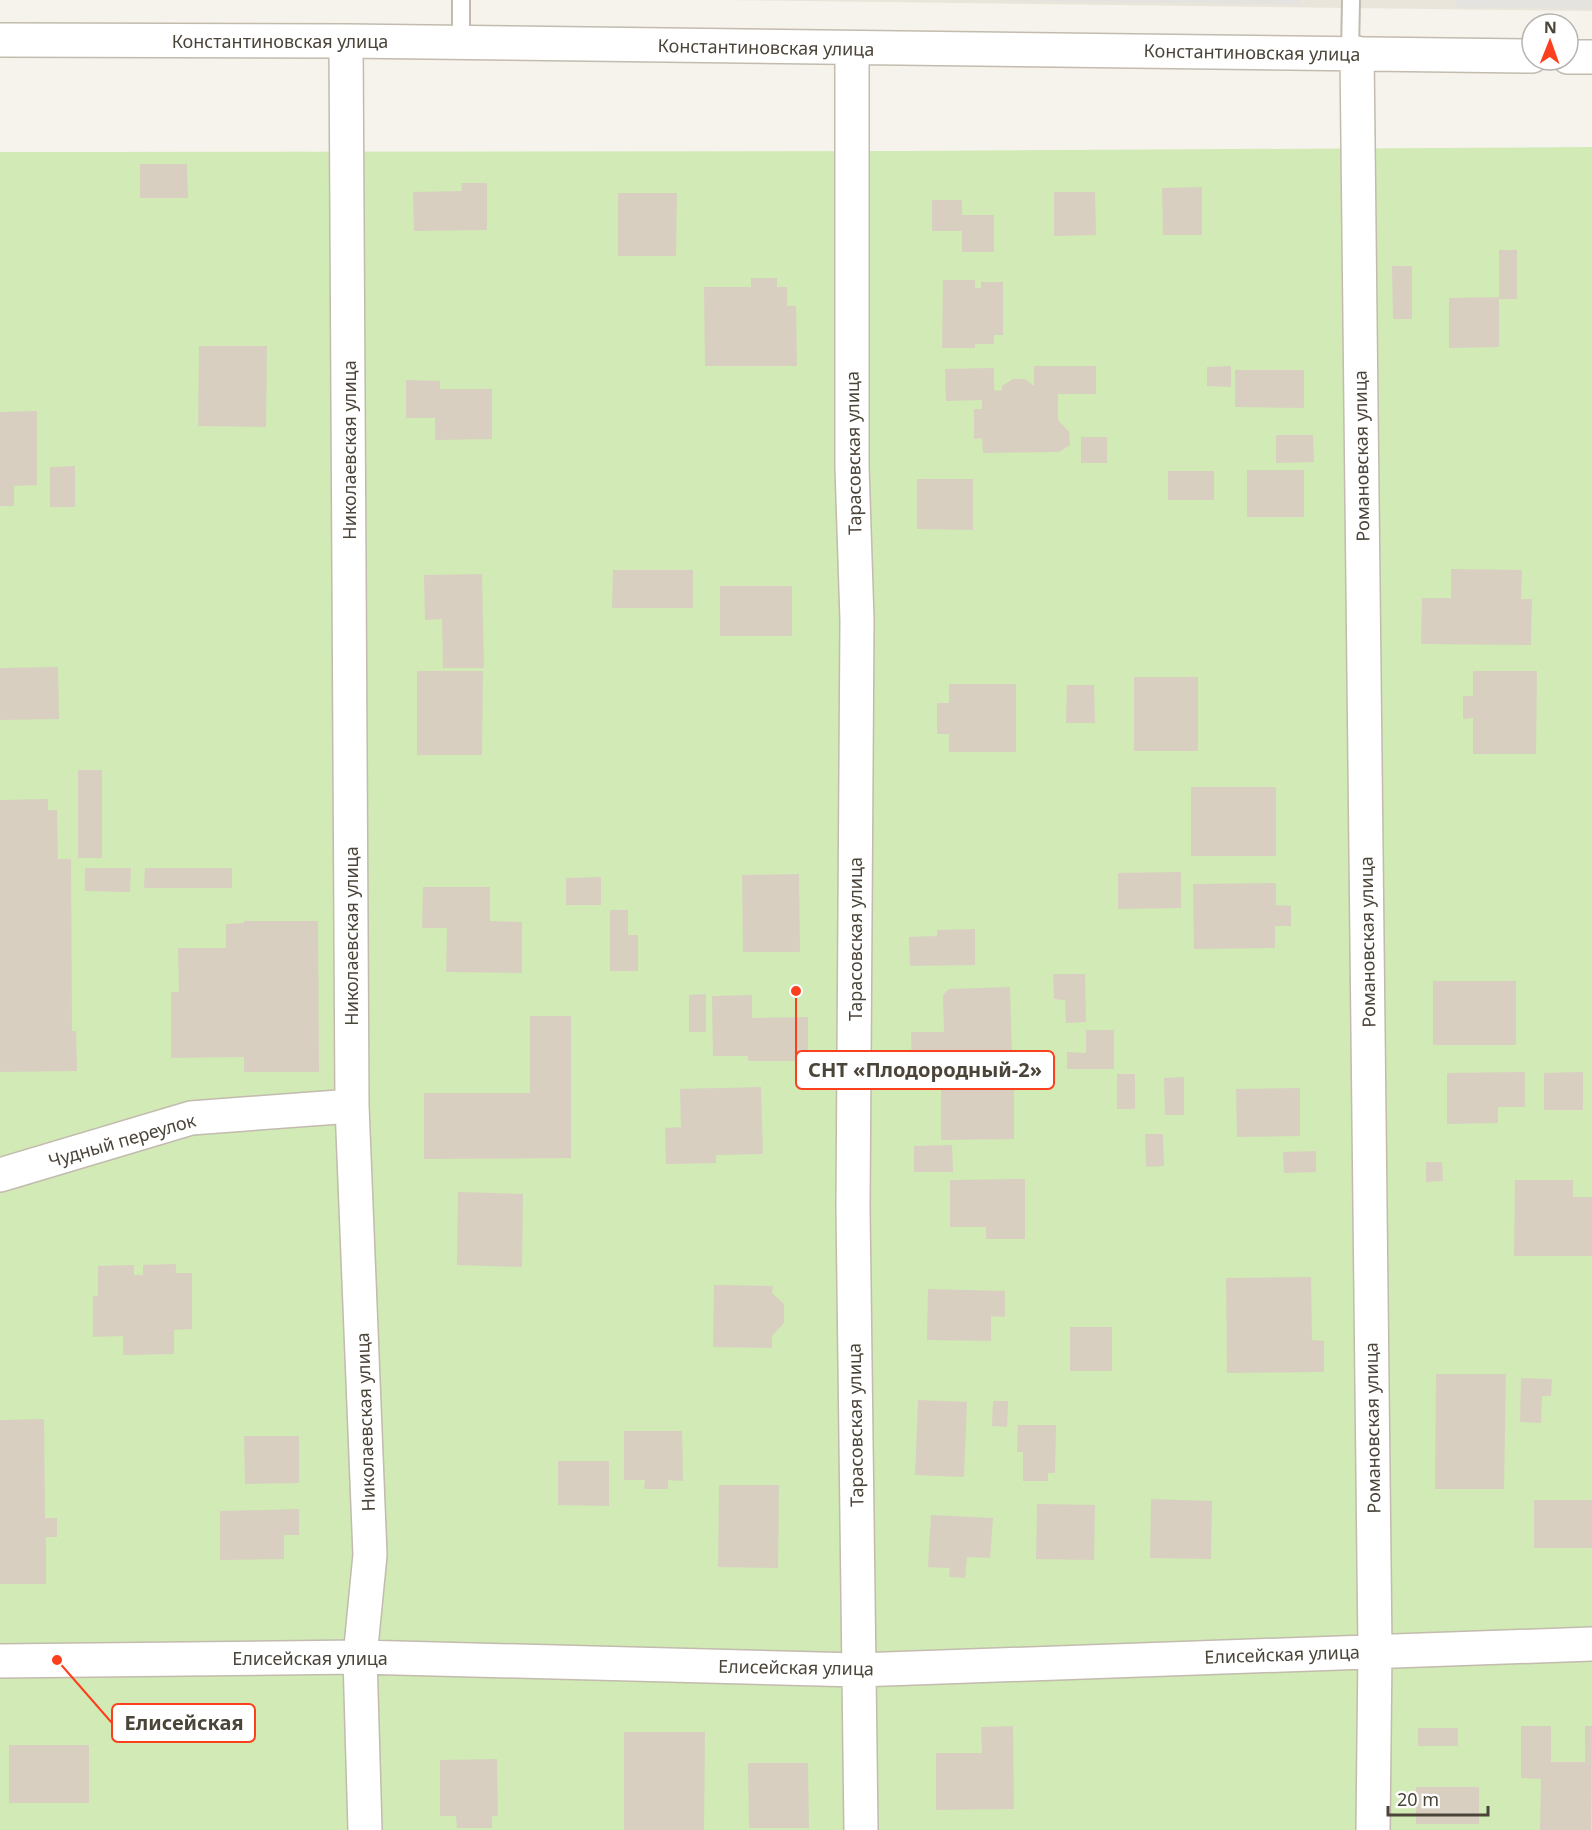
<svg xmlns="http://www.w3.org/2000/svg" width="1592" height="1830" viewBox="0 0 1592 1830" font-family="'Noto Sans',sans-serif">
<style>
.residential{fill:#eae5da}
.green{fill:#d2eab5}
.parking{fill:#e5e3e0}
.building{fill:#d8cfc1}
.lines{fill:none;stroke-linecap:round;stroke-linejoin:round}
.lane-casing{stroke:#c2bbae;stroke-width:20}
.street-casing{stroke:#c2bbae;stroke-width:36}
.lane{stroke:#fff;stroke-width:16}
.street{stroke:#fff;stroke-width:33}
.labels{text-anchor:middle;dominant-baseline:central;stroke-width:4.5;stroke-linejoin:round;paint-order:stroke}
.street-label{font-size:18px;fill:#4b4439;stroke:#fff}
.leader{fill:none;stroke:#fc3f1d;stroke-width:2}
.callout-dot{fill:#fc3f1d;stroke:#fff;stroke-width:2}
.callout{fill:#fff;stroke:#fc3f1d;stroke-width:2}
.callout-label{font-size:20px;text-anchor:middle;font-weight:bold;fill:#4b4439}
</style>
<rect width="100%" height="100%" fill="#f6f3ec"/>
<!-- residential -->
<path class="residential" d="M724,0H1592V11Z"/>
<!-- green -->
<path class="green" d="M1592,147V1830H0V152L908,151Z"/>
<!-- parking -->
<path class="parking" d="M974,0H1299V5Z
M1456,0H1592V9L1456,7Z"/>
<!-- building -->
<path class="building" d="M140,164H187L188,198H140Z
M461,183H487V230L414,231L413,192L462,191Z
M1202,187V235H1163L1162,188Z
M1054,192H1095L1096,235L1054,236Z
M618,193H677L676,256H618Z
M932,200H962V215H994V252H962V231H932Z
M1499,250H1517V299H1499Z
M1392,266H1412V319H1393Z
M751,278H777V287H787V306H796L797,366H705L704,287H751Z
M943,280H975V288H981V282H1003V335H994V344H975V348H942Z
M1499,297V347L1449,348V298Z
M199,346H267L266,427L198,426Z
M1034,366H1096V394H1058V420L1069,432L1070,445L1059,452L983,453L982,438L974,439V409H982V400L946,401L945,369L994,368V390L1002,391V386L1013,379H1025L1034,386Z
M1231,366V387L1207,386V367Z
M1235,370H1304V408L1235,407Z
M406,380L440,381V389H492V439L435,440V418H406Z
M37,411V485L14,486V506H0V412Z
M1276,435H1313L1314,462L1276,463Z
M1081,437H1107V463H1081Z
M75,466V507H50V467Z
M1247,470H1304V517H1247Z
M1168,471H1214V500H1168Z
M917,479H973V530L917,529Z
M1451,569L1522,570L1521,599H1532L1531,645L1421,644L1422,598H1451Z
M613,570H693V608H612Z
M482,574L484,668H443L442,619L425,620L424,575Z
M720,586H792V636H720Z
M58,667L59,719L0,720V668Z
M417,671H483L482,755H417Z
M1473,671H1537L1536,754H1473V718L1463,719V696H1473Z
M1134,677H1198V751H1134Z
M949,684H1016V752H949V734H937V703H949Z
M1067,685H1094L1095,723H1066Z
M78,770H102V858H78Z
M1191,787H1276V856H1191Z
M48,799V810H57L58,859H71L72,1031H76L77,1071L0,1072V800Z
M85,868H131L130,892L85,891Z
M145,868H232V888H144Z
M1181,872V908L1118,909V873Z
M799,874L800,952H743L742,875Z
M601,877V905H566V878Z
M1276,883V905L1291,906V926H1275V948L1194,949L1193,884Z
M423,887H490V921L522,922V973L446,972L447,928H422Z
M610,910H628V935H638V971H610Z
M244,921H318L319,1072H244V1057L171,1058V992H179L178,948H226V924L244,923Z
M975,929V965L910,966L909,937L937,936V930Z
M1053,974H1085L1086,1022L1066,1023L1065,1000L1054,999Z
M1433,981H1516V1045H1433Z
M1010,987L1012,1054L977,1055V1069L912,1070L911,1032H944L943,995L949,989Z
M706,994V1032H689V995Z
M752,995V1018L808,1017V1061H748V1056H713L712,996Z
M530,1016H571V1158L424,1159V1093H530Z
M1086,1030H1114V1069H1067V1052L1086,1053Z
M1525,1072V1107H1498V1123L1447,1124V1073Z
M1583,1072V1110H1544V1073Z
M1117,1074H1135V1109H1117Z
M1014,1077V1139L941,1140V1078Z
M1184,1077V1115H1165L1164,1078Z
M761,1087L763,1154L716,1155V1163L666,1164L665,1128L681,1127L680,1089Z
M1300,1088V1136L1237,1137L1236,1089Z
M1145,1134H1163L1164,1166L1146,1167Z
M952,1145L953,1172H914V1146Z
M1316,1151V1172L1284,1173L1283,1152Z
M1426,1162H1442L1443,1181L1426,1182Z
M1025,1179V1239H986V1227H950V1180Z
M1515,1180H1573V1197H1592V1256H1514Z
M458,1192L523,1194L522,1267L457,1265Z
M176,1264V1273H192V1329L174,1330V1354L123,1355V1336L93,1337V1296H98V1266L134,1265V1275H143V1265Z
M1311,1277L1312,1340L1324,1341V1372L1227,1373L1226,1278Z
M714,1285L773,1286L772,1293L784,1304V1323L772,1336V1348L713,1347Z
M928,1289L1005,1291V1317L991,1316V1341L927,1340Z
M1070,1327H1112V1371H1070Z
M1436,1374H1506L1504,1489H1435Z
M1521,1378L1552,1379L1551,1396H1542L1541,1423L1520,1422Z
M918,1400L967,1402L964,1477L915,1475Z
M993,1401H1008L1007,1427L992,1426Z
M44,1419L45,1518H57V1537H46V1584H0V1420Z
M1018,1425H1056L1055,1473H1048V1481H1023V1452H1017Z
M624,1431H682L683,1481L668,1480V1489H644L645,1480H624Z
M244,1436H299V1483L245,1484Z
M558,1461H609V1506L558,1505Z
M719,1485H779L778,1568L718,1567Z
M1151,1499L1212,1501L1211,1559L1150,1558Z
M1534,1500H1592V1548H1534Z
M1037,1504L1095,1505L1094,1560L1036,1559Z
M299,1509V1535H284V1559L220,1560V1511Z
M931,1515L993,1518L990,1558L967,1557L965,1578L949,1577L950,1568L928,1567Z
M1013,1726L1014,1809L936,1810V1753H982L981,1727Z
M1521,1726H1551V1762H1585V1726H1592L1591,1830H1540L1541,1779L1521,1778Z
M1418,1728H1458V1746H1418Z
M624,1732H705L704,1830H624Z
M9,1745H89V1803H9Z
M497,1759L498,1816H492V1828H457L456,1816H440V1760Z
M748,1763H808L809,1828H749Z
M1416,1787H1479V1824H1416Z"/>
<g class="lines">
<defs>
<path id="lane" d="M461,43V0
M1350,53L1351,0"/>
<path id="street" d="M0,40L346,41L1532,56
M346,41L352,1106L370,1555L360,1657L365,1830
M852,48V467L857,620L853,1207L861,1830
M1357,53L1375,1651L1373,1830
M1568,57H1592
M0,1175L191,1118L352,1106
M0,1661L360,1657L858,1670L1592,1644"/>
</defs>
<!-- lane casing -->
<use href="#lane" class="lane-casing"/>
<!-- street casing -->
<use href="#street" class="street-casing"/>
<!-- lane -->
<use href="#lane" class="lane"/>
<!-- street -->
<use href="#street" class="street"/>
</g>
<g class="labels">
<!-- street labels -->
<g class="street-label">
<text x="280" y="41">Константиновская улица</text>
<text transform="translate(766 47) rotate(1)">Константиновская улица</text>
<text transform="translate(1252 52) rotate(1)">Константиновская улица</text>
<text transform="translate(349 450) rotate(-90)">Николаевская улица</text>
<text transform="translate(853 453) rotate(-91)">Тарасовская улица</text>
<text transform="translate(1361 456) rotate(-91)">Романовская улица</text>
<text transform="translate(351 936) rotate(-90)">Николаевская улица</text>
<text transform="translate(855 939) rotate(-90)">Тарасовская улица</text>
<text transform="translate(1367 942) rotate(-91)">Романовская улица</text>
<text transform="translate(122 1140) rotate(-16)">Чудный переулок</text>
<text transform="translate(365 1422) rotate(-92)">Николаевская улица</text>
<text transform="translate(855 1425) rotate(-91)">Тарасовская улица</text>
<text transform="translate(1372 1428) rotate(-91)">Романовская улица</text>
<text transform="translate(1282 1654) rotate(-2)">Елисейская улица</text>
<text x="310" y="1658">Елисейская улица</text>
<text transform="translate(796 1667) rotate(1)">Елисейская улица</text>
</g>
</g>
<!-- callouts -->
<path class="leader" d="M796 991L796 1070M57 1660L112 1723"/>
<g class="callout-dot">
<circle cx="796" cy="991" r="6"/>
<circle cx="57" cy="1660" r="6"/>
</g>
<g class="callout">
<rect x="796" y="1051" width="258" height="38" rx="6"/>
<rect x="112" y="1704" width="143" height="38" rx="6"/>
</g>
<g class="callout-label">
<text x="925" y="1077">СНТ «Плодородный-2»</text>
<text x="184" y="1730">Елисейская</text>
</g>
<!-- north arrow -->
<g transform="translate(1550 42) rotate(1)"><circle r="28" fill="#ffffff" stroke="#b7b4b0" stroke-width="1.5"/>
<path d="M0-4.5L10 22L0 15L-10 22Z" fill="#fc3f1d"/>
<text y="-9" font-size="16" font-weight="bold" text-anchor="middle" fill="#4b4439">N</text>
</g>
<!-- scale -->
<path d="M1388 1806v9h100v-9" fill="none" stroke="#4b4439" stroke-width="3"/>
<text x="1397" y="1806" font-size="18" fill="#4b4439" stroke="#ffffff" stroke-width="4.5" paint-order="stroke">20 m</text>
</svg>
